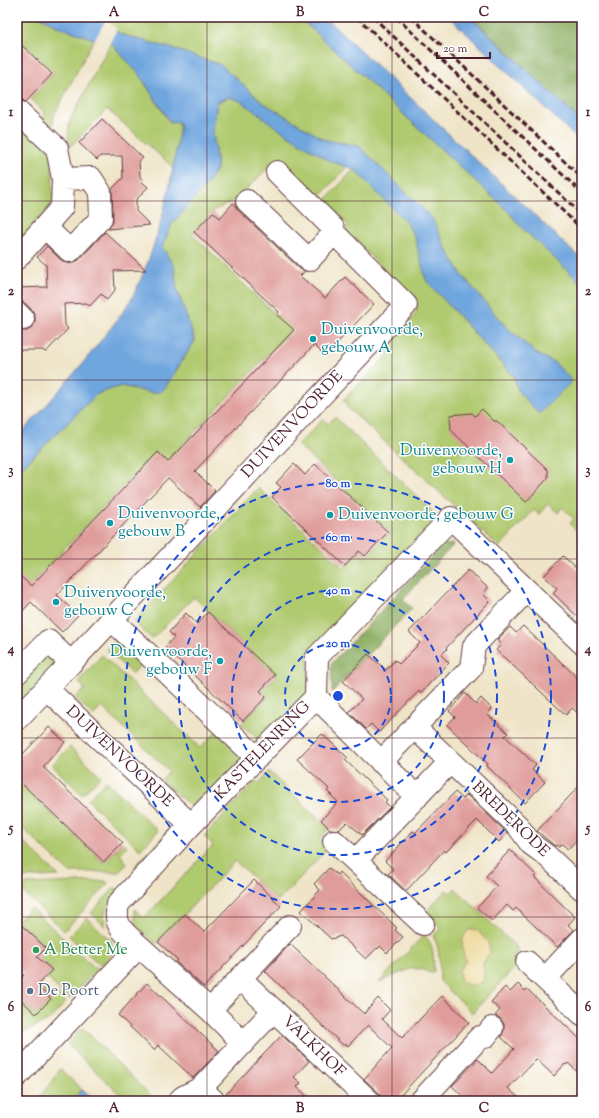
<svg xmlns="http://www.w3.org/2000/svg" width="599" height="1118" viewBox="0 0 599 1118" font-family="'Sorts Mill Goudy',serif">
<style>
.green{fill:#b0ca6f;stroke:#7d744d}
.forest{fill:#8cae62;stroke:#6b6646}
.sand{fill:#eeda9e;stroke:#9c7c64}
.water{fill:#70a6de;stroke:#5d6284}
.pier{fill:#efe4c7}
.building{fill:#df9c9a}
.lines{fill:none;stroke-linecap:round;stroke-linejoin:round}
.minor-casing{stroke:#633d42;stroke-width:24}
.minor{stroke:#fff;stroke-width:22}
.tram{stroke:#4a1f2b;stroke-width:1}
.rail{stroke:#4a1f2b;stroke-width:3;stroke-dasharray:6 3;stroke-linecap:butt}
.grid{fill:none;stroke:#4a1f2b;stroke-width:1;stroke-opacity:0.55}
.ring{fill:none;stroke:#1d4ed8;stroke-width:2;stroke-dasharray:7 5}
.culture-dot{fill:#0f9aa8;stroke:#fff;stroke-width:1.5}
.leisure-dot{fill:#2e9e5b;stroke:#fff;stroke-width:1.5}
.service-dot{fill:#5c6f8a;stroke:#fff;stroke-width:1.5}
.labels{text-anchor:middle;dominant-baseline:central;stroke-width:3;stroke-linejoin:round;paint-order:stroke}
.culture-label{font-size:16px;fill:#0d838f;stroke:#fff;text-anchor:start}
.street-label{font-size:16px;fill:#4a1f2b;stroke:#fff}
.leisure-label{font-size:16px;fill:#27864d;stroke:#fff;text-anchor:start}
.service-label{font-size:16px;fill:#4e5e75;stroke:#fff;text-anchor:start}
.centre{fill:#1d4ed8;stroke:#fff;stroke-width:2}
.ring-label{font-size:12px;text-anchor:middle;font-weight:bold;fill:#1d4ed8;stroke:#fff;stroke-width:3;stroke-linejoin:round;paint-order:stroke}
.neatline{fill:none;stroke:#4a1f2b;stroke-width:1.5}
.grid-label{font-size:13px;text-anchor:middle;font-weight:bold;fill:#4a1f2b}
</style>
<rect width="100%" height="100%" fill="#fff"/>
<filter id="ink" filterUnits="userSpaceOnUse"><feTurbulence type="fractalNoise" baseFrequency=".025" numOctaves="2"/><feDisplacementMap in="SourceGraphic" scale="8" xChannelSelector="R" yChannelSelector="G"/><feConvolveMatrix kernelMatrix="1 2 1 2 8 2 1 2 1" color-interpolation-filters="sRGB"/></filter>
<filter id="wash" filterUnits="userSpaceOnUse"><feTurbulence type="fractalNoise" baseFrequency=".012" numOctaves="4" result="noise"/><feDisplacementMap in="SourceGraphic" scale="16" xChannelSelector="R" yChannelSelector="G"/><feGaussianBlur stdDeviation="0.9" result="paint"/><feColorMatrix in="noise" values="0 0 0 0 0 0 0 0 0 0 0 0 0 0 0 0 0 1.4 0 .05"/><feComposite in="paint" operator="in"/></filter>
<g filter="url(#wash)">
<rect width="100%" height="100%" fill="#efe4c7"/>
<!-- green -->
<path class="green" d="M17,17H41L57,26L94,39L54,115L52,131L40,119L45,113L31,99L54,73L17,37Z
M99,17H299L509,212L521,227L582,284V542L579,539L578,532L570,524L574,519L562,507L558,513L548,504L539,514L534,510L499,547L346,406L348,404L343,400L389,354L384,348L413,318L417,309L413,300L345,230L348,225L325,201L354,169L407,223L415,238L426,280L514,377L518,391L555,363L537,354L505,326L462,275L446,248L359,146L325,140L262,102L221,65L173,49L120,34Z
M111,43L139,74L170,123L178,122L180,124L174,168L107,109L70,147C67,136 68,128 71,118Z
M229,97L241,101L280,130L330,161L347,167L320,196L278,158L235,201L216,209L192,234L278,317L282,313L295,326L167,461L156,452L29,586L17,577V472L97,394L121,386L152,393L160,392L165,388L195,341L177,290L174,266L162,247L172,224L207,184L217,168L213,130L217,102Z
M24,125L52,152L53,198L49,208L17,243V132Z
M335,417L434,513L437,518L308,655L309,693L261,742L241,724L267,697L262,691L276,676L194,597L152,639L134,622L258,488L344,568L359,553L366,558L390,532L298,445L323,419L328,424Z
M121,635L147,659L132,674L107,650Z
M49,655L57,662L17,706V686L46,656Z
M102,655L200,748L216,732L246,760L197,812L161,780L169,771L102,707L93,716L75,698L85,689L78,682Z
M70,747L101,776L82,795L52,765Z
M269,772L329,828L320,839L328,848L278,901L235,861L156,944L135,924V909L144,918L213,845L204,836L256,781L259,783Z
M106,781L158,831L140,850L88,800Z
M23,786L104,863L124,843L127,846L120,854L127,864L119,872H69L17,823V792Z
M175,824L176,828L141,872L135,866Z
M17,836L59,876L17,878Z
M106,881L108,884L64,931L21,890L26,884Z
M115,887L121,893C109,906 101,909 106,927L91,913Z
M455,888L519,950L512,957L519,963L472,1013L440,981C439,967 441,948 433,936L441,928L425,913L446,890L450,893Z
M30,907L97,970L69,999L46,977L52,970L39,957L47,948L18,921Z
M87,918L111,941C114,953 110,958 101,966L69,936Z
M424,935C435,945 433,957 434,971L431,973L421,969L412,968L379,982Z
M39,984L51,994L54,991L66,1002L50,1019L17,1036V997L36,1015L51,999L38,986Z
M81,1029H84L153,1098L150,1101H127L67,1044Z
M60,1069L82,1090L71,1101H35L47,1088Z"/>
<!-- forest -->
<path class="forest" d="M471,17H582V122Z
M454,544L403,599L412,608L332,692L331,664L443,545Z"/>
<!-- sand -->
<path class="sand" d="M476,929L488,942L490,952L483,963L484,975L483,982C472,985 469,988 460,979L459,970L466,961C461,950 460,940 468,930Z"/>
<!-- water -->
<path class="water" d="M41,17H99L120,34L173,49L221,65L262,102L325,140L359,146L432,218L446,248L462,275L505,326L537,354L555,363L572,381L539,414L518,391L514,376L426,280L415,238L407,223L354,169L330,161L280,130L241,101L229,97L217,102L213,130L217,168L207,184L172,224L162,247L174,266L177,290L195,340L165,388L160,392L152,393L121,386L97,394L17,472V438C45,407 73,376 99,343C111,327 125,312 134,294C160,241 172,181 180,124L177,122L171,123L139,74L111,43L94,39L57,26Z
M299,17H325L582,260V284L521,227L509,212Z
M449,17H470L582,122V143Z
M82,1090L85,1092L95,1101H71Z"/>
<!-- pier -->
<path class="pier" d="M106,20L117,29L109,44L94,41Z"/>
<g id="blocks">
<!-- building -->
<path class="building" d="M17,41L52,74L26,102L17,97Z
M102,119L143,158L139,161L140,177L143,180L142,182L148,187L136,200V211L150,225L108,229L113,223V218L112,189L123,178L122,156H100L97,160L79,143Z
M233,203L238,210L300,269L305,271L300,276L325,298L345,277L374,304L325,356L314,345L195,471L215,491L200,507L168,478L57,595L78,615L62,632L31,602L17,617V573L31,586L158,452L168,462L175,453L176,454L294,330L277,315L279,312L194,232L213,212L220,218Z
M105,232L146,270L114,271L115,290L107,300L101,294L90,306L86,303L64,304L65,325L68,329L46,352L42,350H17V330L20,331H27L32,328L35,322V315L32,310L26,304L21,301H17V288L47,287L46,265L37,257L47,246L61,260L70,264L79,260Z
M482,409L494,421H497L548,470V478L526,502L451,430L450,415L472,413L475,416Z
M294,464L305,475L315,464L388,532L365,556L359,551L345,566L272,497L281,487L276,483Z
M563,556L582,574V621L553,593L557,588L544,576Z
M468,570L488,588L483,594L490,601L446,648L447,649L441,655L449,663L430,683L421,693L419,691L379,732L371,724L366,729L349,712L362,699L343,681L368,654L386,670L395,660L399,664L420,643L409,632Z
M208,612L275,675L260,691L266,697L243,721L165,647L174,637L169,632L186,613L197,624Z
M523,626L582,682V717L572,708L566,715L496,650L501,645L497,640L510,627L516,633Z
M465,693L476,704L481,698L492,709L487,714L508,733L505,736L536,765L532,770L545,782L525,803L487,766L488,764L447,725L455,717L449,711Z
M49,727L65,742L43,767L123,843L104,862L17,779V760Z
M322,734L348,758L345,760L387,800L385,802L390,807L362,835L347,822L339,830L330,829L321,820L338,802L327,791L329,789L297,759Z
M582,783V834L568,849L562,844L559,847L556,845L555,846L537,831Z
M455,792L463,799L467,795L507,833L499,842L477,820L446,852L444,850L406,891L388,874L393,869L385,861L413,831L415,833Z
M510,850L536,875L534,877L575,917L568,925L574,930L557,947L516,908L513,911L507,905L492,921L477,908L497,886L486,876Z
M329,868L337,875L339,872L397,928L395,930L403,937L387,953L380,946L378,949L377,948L366,959L341,936L331,939L301,911L320,890L314,884Z
M254,880L281,906L204,987L176,962L178,960L158,942L185,914L204,932Z
M17,921L46,948L37,957L52,970L37,986L51,999L36,1014L17,996V983L24,975L17,968Z
M290,944L364,1014L378,998L390,1010L382,1019L402,1038L442,996L469,1022L395,1101H384L378,1092L364,1079L392,1048L368,1025L348,1046L346,1044L344,1046L265,971Z
M147,983L219,1051L193,1078L158,1045L154,1050L118,1015Z
M518,984L525,991L527,989L582,1041V1076L568,1063L566,1065L565,1064L554,1076L536,1059L508,1088L522,1101H468L452,1086L478,1059L492,1073L514,1049L501,1037L504,1030V1024L500,1018L495,1016L500,1010L491,1002L505,987L510,992Z
M282,1035L309,1061L294,1077L301,1083L297,1087L312,1101H226L225,1095Z"/>
</g>
</g>
<g filter="url(#ink)">
<use href="#blocks" fill-opacity="0" stroke="#633d42" stroke-width="1"/>
<g class="lines">
<defs>
<path id="minor" d="M17,111L57,148L63,179L62,207L17,258
M247,201L309,260L334,233
M45,227L70,251L101,218L100,192L91,178L63,179
M17,313L23,319
M111,619L257,758
M71,663L406,305L334,233L333,228L277,172
M17,673L48,641L71,663L17,719
M47,689L191,825
M316,697L417,797
M414,727L518,826L531,844L546,855L582,889
M381,762L471,668L474,646L526,591
M334,841L423,924
M356,860L450,762
M139,946L210,1010L243,1043
M527,962L582,1014
M240,978L369,1101
M545,979L582,939
M210,1010L290,926
M17,1076L139,946C124,932 113,927 118,904L191,825L316,697L317,657L451,518L582,643
M179,1101L183,1097L201,1088
M214,1101L201,1088L274,1010
M421,1101L480,1037H485L492,1028"/>
</defs>
<!-- minor casing -->
<use href="#minor" class="minor-casing"/>
<!-- minor -->
<use href="#minor" class="minor"/>
<!-- tram -->
<path class="tram" d="M17,1093L26,1101"/>
<!-- rail -->
<path class="rail" d="M357,17L582,229
M373,17L582,215
M396,17L582,193
M411,17L582,178"/>
</g>
</g>
<!-- grid -->
<path class="grid" d="M207,17V1101M392,17V1101M17,201H582M17,380H582M17,559H582M17,738H582M17,917H582"/>
<!-- distance rings -->
<g class="ring">
<circle cx="338" cy="696" r="53"/>
<circle cx="338" cy="696" r="106"/>
<circle cx="338" cy="696" r="159"/>
<circle cx="338" cy="696" r="213"/>
</g>
<!-- markers -->
<g class="culture-dot">
<circle cx="313" cy="339" r="4"/>
<circle cx="510" cy="460" r="4"/>
<circle cx="330" cy="515" r="4"/>
<circle cx="110" cy="523" r="4"/>
<circle cx="56" cy="602" r="4"/>
<circle cx="220" cy="661" r="4"/>
</g>
<circle class="leisure-dot" cx="36" cy="950" r="4"/>
<circle class="service-dot" cx="30" cy="991" r="4"/>
<g class="labels">
<!-- culture labels -->
<g class="culture-label">
<text x="321" y="330">Duivenvoorde,<tspan x="321" dy="18">gebouw A</tspan></text>
<text x="502" y="451" text-anchor="end">Duivenvoorde,<tspan x="502" dy="18">gebouw H</tspan></text>
<text x="118" y="514">Duivenvoorde,<tspan x="118" dy="18">gebouw B</tspan></text>
<text x="338" y="515">Duivenvoorde, gebouw G</text>
<text x="64" y="593">Duivenvoorde,<tspan x="64" dy="18">gebouw C</tspan></text>
<text x="212" y="652" text-anchor="end">Duivenvoorde,<tspan x="212" dy="18">gebouw F</tspan></text>
</g>
<!-- street labels -->
<g class="street-label">
<text transform="translate(293 425) rotate(-47)">DUIVENVOORDE</text>
<text transform="translate(263 751) rotate(-46)">KASTELENRING</text>
<text transform="translate(119 757) rotate(43)">DUIVENVOORDE</text>
<text transform="translate(510 820) rotate(44)">BREDERODE</text>
<text transform="translate(313 1047) rotate(44)">VALKHOF</text>
</g>
<!-- leisure labels -->
<g class="leisure-label">
<text x="44" y="950">A Better Me</text>
</g>
<!-- service labels -->
<g class="service-label">
<text x="38" y="991">De Poort</text>
</g>
</g>
<circle cx="338" cy="696" r="6" class="centre"/>
<g class="ring-label">
<text x="338" y="487">80 m</text>
<text x="338" y="541">60 m</text>
<text x="338" y="594">40 m</text>
<text x="338" y="647">20 m</text>
</g>
<!-- margin -->
<rect width="599" height="1118" fill="none" stroke="#fff" stroke-width="44"/>
<!-- scale -->
<path d="M437 52v6h53v-6" fill="none" stroke="#4a1f2b" stroke-width="2"/>
<text x="443" y="52" font-size="12" fill="#4a1f2b" stroke="#ffffff" stroke-width="3" paint-order="stroke">20 m</text>
<rect x="22" y="22" width="555" height="1074" class="neatline"/>
<g class="grid-label">
<text x="114" y="16">A</text>
<text x="300" y="16">B</text>
<text x="484" y="16">C</text>
<text x="11" y="116">1</text>
<text x="588" y="116">1</text>
<text x="11" y="295">2</text>
<text x="588" y="295">2</text>
<text x="11" y="474">3</text>
<text x="588" y="474">3</text>
<text x="11" y="653">4</text>
<text x="588" y="653">4</text>
<text x="11" y="832">5</text>
<text x="588" y="832">5</text>
<text x="11" y="1011">6</text>
<text x="588" y="1011">6</text>
<text x="114" y="1112">A</text>
<text x="300" y="1112">B</text>
<text x="484" y="1112">C</text>
</g>
</svg>
